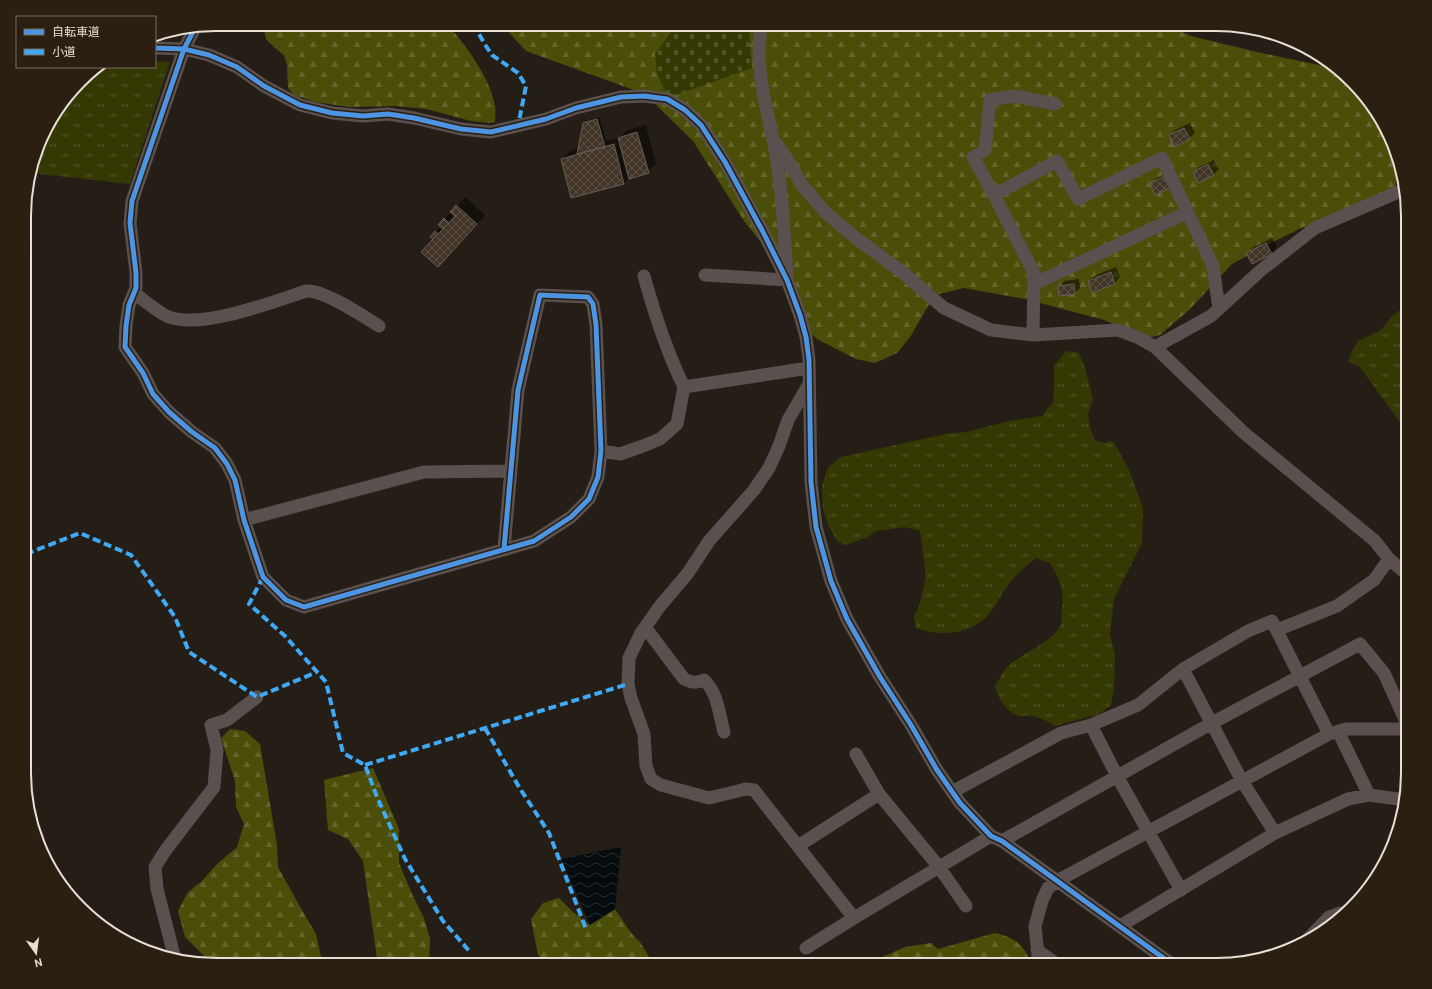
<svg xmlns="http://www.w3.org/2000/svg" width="1432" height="989" viewBox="0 0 1432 989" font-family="Cabin,'Noto Sans JP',sans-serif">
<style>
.grass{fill:url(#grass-tufts)}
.forest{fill:url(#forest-firs)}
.cemetery{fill:url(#cemetery-stones)}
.water{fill:url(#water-waves)}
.shadow{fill:#0007}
.building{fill:url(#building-cross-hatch);stroke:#655e58}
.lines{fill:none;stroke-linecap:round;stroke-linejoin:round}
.minor{stroke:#5a504f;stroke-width:13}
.quiet{stroke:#3fa9f5;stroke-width:4;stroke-dasharray:8 4;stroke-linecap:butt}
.cycleway-casing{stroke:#2a1f11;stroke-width:8}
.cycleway{stroke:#4d94e3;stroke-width:5}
.rim{fill:none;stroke:#e7dfd6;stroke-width:2}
</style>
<defs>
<pattern id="grass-tufts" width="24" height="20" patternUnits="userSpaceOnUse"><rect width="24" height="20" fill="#343803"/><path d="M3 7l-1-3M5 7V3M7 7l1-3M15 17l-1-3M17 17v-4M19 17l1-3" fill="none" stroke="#515427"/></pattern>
<pattern id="forest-firs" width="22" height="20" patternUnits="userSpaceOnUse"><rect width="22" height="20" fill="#4a4e09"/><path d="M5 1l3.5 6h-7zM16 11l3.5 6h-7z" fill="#64672c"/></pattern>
<pattern id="cemetery-stones" width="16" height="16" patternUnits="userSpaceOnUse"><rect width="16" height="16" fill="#343803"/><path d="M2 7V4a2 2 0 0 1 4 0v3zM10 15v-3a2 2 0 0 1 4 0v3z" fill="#515427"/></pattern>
<pattern id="water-waves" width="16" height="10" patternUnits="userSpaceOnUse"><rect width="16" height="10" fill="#050c0f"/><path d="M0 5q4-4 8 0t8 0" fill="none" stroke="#292f31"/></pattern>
<pattern id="building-cross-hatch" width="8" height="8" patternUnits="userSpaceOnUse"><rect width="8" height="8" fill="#423528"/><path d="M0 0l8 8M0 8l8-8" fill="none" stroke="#5d5246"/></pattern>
</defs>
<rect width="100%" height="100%" fill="#241e17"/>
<!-- grass -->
<path class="grass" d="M155,61L170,62L130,184L31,173L44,131L89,72L97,67H155Z
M1408,304V433L1359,366L1348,362L1352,351L1358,341L1381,330L1391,317Z
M1066,351L1078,352L1084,364L1093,399L1088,414L1090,428L1095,440L1104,443L1113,441L1129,470L1143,508L1142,543L1114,599L1110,634L1115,655L1114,687L1111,705L1099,714L1055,726C1048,722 1041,717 1032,716C1027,715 1021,717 1017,715C1004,710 999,698 995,686C999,680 1003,671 1008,666C1020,655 1057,639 1061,624C1062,620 1061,614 1062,609C1064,589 1060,580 1050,563L1036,558C1027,566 1016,574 1009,584C1001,594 992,614 982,621C964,635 936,636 916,628L914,616L920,604L926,576L920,531L905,527L876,531L866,538L845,545L837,541L829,527L823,510L822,486L828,467L841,457L946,434L967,432L1009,421L1042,416L1053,402L1054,386V366Z"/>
<!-- forest -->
<path class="forest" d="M265,24H447C466,45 490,78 495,106C496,111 495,117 495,122L491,123L471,121L426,109L397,106L349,107L315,102L294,95L288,88L287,65L284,55L275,48L266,39L264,29Z
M501,24H1164L1191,36L1257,52L1338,69L1382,120L1399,176L1395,187L1342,213L1299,229L1261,248L1232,264L1189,310L1160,335L1146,338L1104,320L1025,299L964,288L939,294L931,301L910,337L897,353L875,363L856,359L817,339L794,318L776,261L744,221L693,141L645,94L526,51Z
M230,729L245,731L260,744L277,845L278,867L299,905L316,934L322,961L321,965H213L185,937L178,911L188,892L202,881L216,865L237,847L244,824L236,807L235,781L221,738Z
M373,768L399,829V863L412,894L424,918L430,939L429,965H378L363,861L348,839L328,830L324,780Z
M559,898L573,912L590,925L615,909L631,933L640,942L654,965H549L538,955L531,919L543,903Z
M995,933C1013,937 1027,945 1030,965H864L905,947L931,943L938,949Z"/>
<!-- cemetery -->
<path class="cemetery" d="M677,24H753L749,33L752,68L676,95L664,90L657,73L655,54Z"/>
<!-- water -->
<path class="water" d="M621,847L615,909L590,925L561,859Z"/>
<!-- shadow -->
<path class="shadow" d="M599,117L606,141L620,137L627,130L646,125L656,164L648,172L629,178L624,183L562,159L570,151L579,148L584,123L587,121Z
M1190,123L1195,133L1189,138L1170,136L1175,130Z
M1214,160L1219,169L1213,175L1194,172L1199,167Z
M1171,171L1176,181L1151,184L1156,178Z
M465,197L485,215L446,257L431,237L441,226L439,225Z
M1272,238L1277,247L1271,253L1252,262L1248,253L1253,247Z
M1116,267L1120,277L1115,283L1093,292L1089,281L1094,276Z
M1079,279L1080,288L1075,293L1059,286L1064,281Z"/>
<!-- building -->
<path class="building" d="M597,119L605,147L577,154L583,123Z
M1184,128L1190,139L1174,147L1169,135Z
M637,132L649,173L629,179L618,138Z
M614,144L624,184L571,198L561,159Z
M1208,164L1214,175L1198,183L1193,172Z
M1165,176L1171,187L1155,195L1150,183Z
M456,205L477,224L438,267L421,252L433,239L430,237L435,231L438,234L443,229L438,225L444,218L449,223L455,216L450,212Z
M1266,243L1272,254L1252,264L1246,253Z
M1111,272L1115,284L1092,293L1088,281Z
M1074,284L1075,294L1059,296L1058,286Z"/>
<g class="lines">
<!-- minor -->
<path class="minor" d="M195,28L184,49L132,201L130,223L136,273V288L129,305L126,326L125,347L143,373L153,394L169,412L192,432L215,448L227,464L235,480L244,520L263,577L286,600L304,607L534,541L571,517L589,499L598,477L601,451L596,325L593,304L588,297L540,295L518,390L504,549
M155,48L184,49L209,55L237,67L264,86L300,105L332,113L363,116L388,114L414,118L461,129L491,132L546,119L576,108L621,97L644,96L667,99L685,110L701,125L725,162L762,230L787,280L800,315L806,337L809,360L811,482L816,527L831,581L847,619L880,677L911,725L937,770L960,803L991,836L1002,841L1173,965
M773,139L787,159L802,185L826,213L857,239L902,272L944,308L991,330L1033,335L1118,330L1139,338L1155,347L1243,432L1375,541L1389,559L1408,575
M994,195L973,157L985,150L990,100L1014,96L1055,104
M705,275L787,280C785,240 783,200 777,161C770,116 752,69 762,24
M644,276C655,316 666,350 684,387L809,368
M1034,284L1188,212
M134,293C143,299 160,314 169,317C202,329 273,302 306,291C323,289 363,316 379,326
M1033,335L1034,273L994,195L1057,161L1078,199L1162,158L1213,266L1219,309
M1155,347L1211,316L1260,271L1315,228L1403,190
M809,384L788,420L779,446L769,468L754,490L709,541L688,573L660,606L641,633L629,658L628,684L631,698L644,734L646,766L651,779L661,785L709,798L746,789L754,790L854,918
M601,451L620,454L643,446L660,439L677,424L684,387
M244,520L424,472L511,471
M645,627L684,679C692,683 696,683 704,680C718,693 719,714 724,732
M1277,630L1337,606L1374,580L1389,559
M1183,669L1242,781L1275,833
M1091,725L1117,776L1181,890
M1338,731L1369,795
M856,754L879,794
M952,792L1061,733L1091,725L1138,705L1183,669L1248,631L1272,621L1329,734
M1002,841L1212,723L1360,644L1384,673L1408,726
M798,846L879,794L939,867L966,906
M1120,926L1275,833L1348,799L1369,795L1405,800
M1304,943L1329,917L1340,913
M806,948L854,918L991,836
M1037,950L1058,965
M175,959L157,889L155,867L165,851L214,787L217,750L211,725L227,720L257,697
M1039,965L1035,926L1042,901L1048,888L1057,881L1329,734L1346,729H1408"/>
<!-- quiet -->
<path class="quiet" d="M473,24L486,46L492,55L518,73L526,86L518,126
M26,554L80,533L131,555L175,617L189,652L257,697L317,672
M263,577L249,604L285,636L326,682L343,753L365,765L377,797L405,859L443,921L471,953
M485,728L519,787L549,833L586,929
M365,765L628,684"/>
<defs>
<path id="cycleway" d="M195,28L184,49L132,201L130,223L136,273V288L129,305L126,326L125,347L143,373L153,394L169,412L192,432L215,448L227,464L235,480L244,520L263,577L286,600L304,607L534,541L571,517L589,499L598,477L601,451L596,325L593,304L588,297L540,295L518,390L504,549
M155,48L184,49L209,55L237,67L264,86L300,105L332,113L363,116L388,114L414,118L461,129L491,132L546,119L576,108L621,97L644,96L667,99L685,110L701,125L725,162L762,230L787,280L800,315L806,337L809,360L811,482L816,527L831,581L847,619L880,677L911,725L937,770L960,803L991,836L1002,841L1173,965"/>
</defs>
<!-- cycleway casing -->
<use href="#cycleway" class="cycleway-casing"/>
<!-- cycleway -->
<use href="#cycleway" class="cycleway"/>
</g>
<!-- crop -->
<path d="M0 0H1432V989H0ZM216 31H1216A185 185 0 0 1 1401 216V773A185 185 0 0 1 1216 958H216A185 185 0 0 1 31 773V216A185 185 0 0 1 216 31Z" fill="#2a1f11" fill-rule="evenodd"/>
<path class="rim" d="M216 31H1216A185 185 0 0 1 1401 216V773A185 185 0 0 1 1216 958H216A185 185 0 0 1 31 773V216A185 185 0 0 1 216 31Z"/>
<!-- legend -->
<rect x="16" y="16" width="140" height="52" fill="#2a1f11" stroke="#766c60"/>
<rect x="24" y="29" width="20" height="6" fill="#4d94e3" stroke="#766c60"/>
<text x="52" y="36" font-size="12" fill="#e7dfd6">自転車道</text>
<rect x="24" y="49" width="20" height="6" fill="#3fa9f5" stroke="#766c60"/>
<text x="52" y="56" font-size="12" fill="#e7dfd6">小道</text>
<!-- north arrow -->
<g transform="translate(36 953) rotate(166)" stroke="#2a1f11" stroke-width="3" paint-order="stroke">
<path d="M0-3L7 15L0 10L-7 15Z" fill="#e7dfd6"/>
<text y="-6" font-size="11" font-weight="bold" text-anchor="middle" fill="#e7dfd6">N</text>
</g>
</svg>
